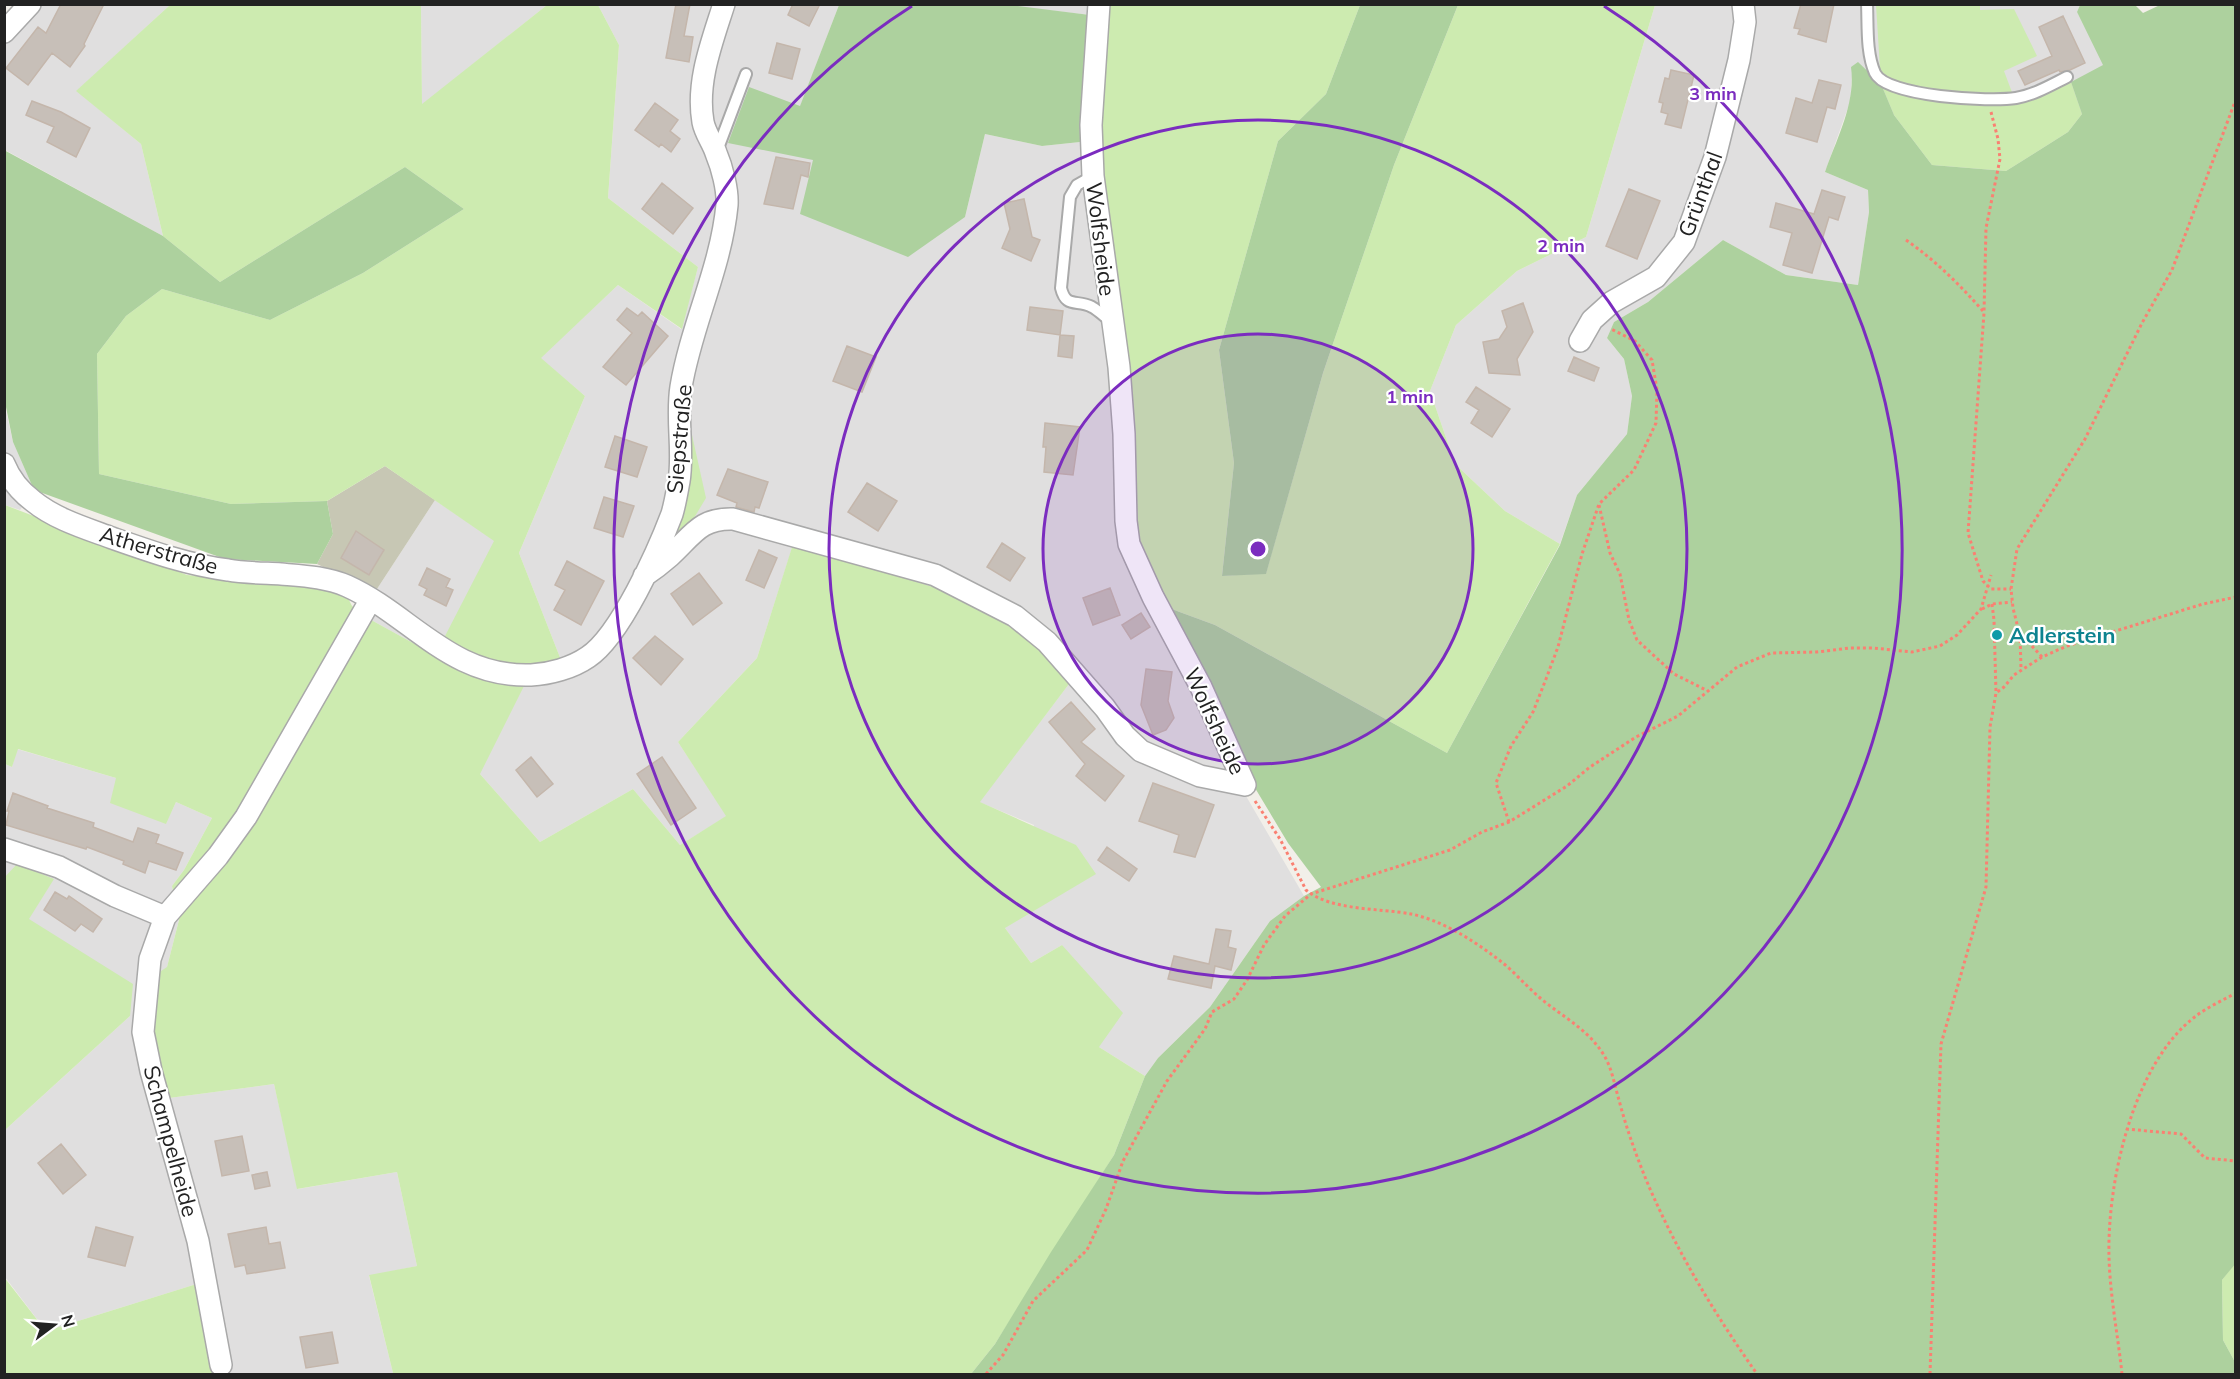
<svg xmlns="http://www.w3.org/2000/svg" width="2240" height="1379" viewBox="0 0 2240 1379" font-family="Mulish,sans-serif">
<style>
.residential{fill:#e0dfdf}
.construction{fill:#c7c7b4}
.grass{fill:#cdebb0}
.forest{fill:#add19e}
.building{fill:#c7bfb8;stroke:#c4b6ab;stroke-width:1.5}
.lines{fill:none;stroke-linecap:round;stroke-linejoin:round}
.lane-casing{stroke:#a9a9a9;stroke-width:14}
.street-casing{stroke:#a9a9a9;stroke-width:24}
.path{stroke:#fa8072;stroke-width:3;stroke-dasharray:3 3;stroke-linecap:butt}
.lane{stroke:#fff;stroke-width:10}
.street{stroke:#fff;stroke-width:21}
.ring{fill:none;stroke:#7b2cbf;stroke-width:3}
.culture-dot{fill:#0f9aa8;stroke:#fff;stroke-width:2}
.labels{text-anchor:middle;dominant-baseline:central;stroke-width:4.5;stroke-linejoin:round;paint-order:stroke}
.street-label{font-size:22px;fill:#222;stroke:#fff}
.culture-label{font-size:22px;font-weight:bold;fill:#0d838f;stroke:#fff;text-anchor:start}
.centre{fill:#7b2cbf;stroke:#fff;stroke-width:3}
.ring-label{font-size:18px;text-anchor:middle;font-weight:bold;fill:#7b2cbf;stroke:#fff;stroke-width:4.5;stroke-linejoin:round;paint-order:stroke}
</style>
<rect width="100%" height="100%" fill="#f2efe9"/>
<!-- residential -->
<path class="residential" d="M421,4L547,5L422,105Z
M19,5H170L77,91L141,144L163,236L5,150L4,19Z
M598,5H839L800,107L813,160L965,217L985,134L1042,146L1080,142L1083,175L1195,689L1246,796L1304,896L1270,921L1210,1007L1158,1058L1145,1076L1099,1047L1062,945L1031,963L1005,928L1034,825L979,802L1072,680L793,545L757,658L678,742L727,816L680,845L633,789L540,842L480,774L433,654L373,621L375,592L435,500L495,541L561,660L519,553L585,396L540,358L618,285L681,329L698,267L608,198L619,45Z
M1002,5H1090V15Z
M1655,5H2080L2077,12L2104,65L2082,114L1894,115L1852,77L1850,102L1825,172L1868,190L1869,212L1858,285L1786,275L1723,240L1648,302L1614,322L1607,338L1624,359L1632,396L1627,434L1577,495L1560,544L1505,511L1455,464L1430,391L1456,325L1517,271L1586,237Z
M4,402L13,442L34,490L20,510L5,505Z
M17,749L116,778L166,823L176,802L212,818L184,870L172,886L179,920L167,967L169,1098L274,1084L298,1189L397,1172L417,1266L369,1276L393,1373L229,1374L203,1282L46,1331L5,1277V1130L130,1016L28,919L53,879L5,878V764L12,767Z"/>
<!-- construction -->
<path class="construction" d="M385,466L435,500L375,592L317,564L333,534L327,501Z"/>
<!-- grass -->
<path class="grass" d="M1980,4V10L2014,9L2037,56L2004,71L2016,103L2071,82L2082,114L2068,132L2006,171L1932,165L1894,115L1881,84L1876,5Z
M170,5H421L422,104L547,5H598L619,45L608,198L698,267L682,329L618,285L541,358L585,396L519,553L561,660L516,666L479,660L444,638L494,541L385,466L327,501L231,504L99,474L97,354L126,316L162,289L270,320L363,273L464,209L405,167L220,282L163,236L141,144L76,91Z
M1110,5H1360L1326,94L1278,141L1219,350L1234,463L1222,576L1266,573L1323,373L1394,165L1458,5H1655L1586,237L1517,271L1456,325L1430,391L1455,464L1505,511L1560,544L1447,753L1215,625L1166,607L1137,546L1104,178L1102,126Z
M687,429L692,435L706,498L691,523L666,547Z
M5,505L187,575L318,588L347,596L352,606L373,621L433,654L525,684L480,774L540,842L633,789L680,845L726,816L678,742L757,658L793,544L933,587L1013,627L1072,680L980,802L1076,845L1096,874L1005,928L1031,963L1062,945L1123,1013L1099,1047L1145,1076L1114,1155L995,1344L971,1374H358L393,1373L369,1275L417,1266L397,1172L297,1189L274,1084L169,1098L152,1048L155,975L167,967L179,920L172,886L184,870L212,818L176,802L166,824L110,803L116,778L18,749L12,767L5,764Z
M17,864L54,879L29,919L133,984L130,1016L5,1130L4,878Z
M2235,1263V1362L2223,1340L2222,1280Z
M4,1277L46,1331L203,1282L229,1374H5Z"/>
<!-- forest -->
<path class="forest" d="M1002,4L1090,15L1080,142L1042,146L985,134L965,217L908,257L800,214L813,160L728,143L749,87L800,106L839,5Z
M1360,5H1458L1394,165L1323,373L1266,574L1222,576L1234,463L1219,350L1278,141L1326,94Z
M2080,5H2135L2143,13L2160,5H2235L2236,1263L2222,1280L2223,1340L2235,1362V1374H971L995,1344L1051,1252L1114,1155L1145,1076L1158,1058L1210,1007L1270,921L1304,896L1321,887L1288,843L1252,783L1166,607L1215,625L1447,753L1560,545L1577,495L1627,434L1632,396L1624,359L1607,338L1614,322L1648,302L1723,240L1786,275L1858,285L1869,212L1868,190L1825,172C1837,138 1856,103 1851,67L1858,62L1881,84L1894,115L1932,165L2006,171L2068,132L2082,114L2071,82L2103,65L2077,12Z
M4,150L163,236L220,282L405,167L464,209L363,273L270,320L162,289L126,316L97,354L99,474L231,504L327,501L333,534L317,564L225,559L34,490L13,442L5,402Z"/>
<!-- building -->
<path class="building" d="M61,4H104L84,44L85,46L70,67L52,53L28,85L6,68L38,27L46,33Z
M676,4H690L684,36L693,37L689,62L666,58Z
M793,4H820L809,26L788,15Z
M1801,4H1834L1826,42L1798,34L1800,29L1794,28Z
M2063,16L2085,63L2070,70L2060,72L2059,70L2025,85L2018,71L2052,56L2039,27Z
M777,43L800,49L792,79L769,73Z
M1671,70L1694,75L1681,128L1665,124L1668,114L1661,112L1663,103L1659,102L1665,78L1669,79Z
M1819,80L1841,85L1835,109L1827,107L1817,142L1786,133L1796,98L1812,103Z
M32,101L61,112L90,128L76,157L47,142L54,127L26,115Z
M655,103L678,120L670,131L680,139L671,152L661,144L659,147L635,130Z
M776,157L810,163L808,177L801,175L793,209L764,204Z
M662,183L693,208L673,234L642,209Z
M1629,189L1660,201L1637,259L1606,246Z
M1822,190L1845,197L1838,220L1829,217L1812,273L1783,265L1792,233L1770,227L1776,203L1814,214Z
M1024,199L1032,237L1040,240L1031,261L1002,248L1010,229L1004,203Z
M1523,303L1533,332L1517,359L1520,375L1489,373L1483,342L1499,339L1507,327L1502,311Z
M1030,307L1063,311L1060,335L1027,330Z
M627,308L638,316L642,312L668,336L626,385L603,367L632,333L617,320Z
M1060,335L1074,336L1072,358L1058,356Z
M847,346L876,357L862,392L833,381Z
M1574,357L1599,368L1594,381L1568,371Z
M1476,387L1510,409L1492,437L1471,423L1479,410L1466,402Z
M1045,423L1080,427L1073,475L1044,472L1046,447H1043Z
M615,436L647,447L637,477L605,467Z
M728,469L768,482L759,508L755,507L754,512L736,507L737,503L717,495Z
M867,483L897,501L878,531L848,512Z
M604,497L634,506L623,537L594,528Z
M356,531L384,550L369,575L341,558Z
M1002,543L1025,558L1010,581L987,567Z
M759,550L777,558L764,588L746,580Z
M567,561L604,581L581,625L554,610L565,590L555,585Z
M427,568L450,579L446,587L453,590L446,606L424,595L427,589L419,585Z
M699,573L722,603L693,625L671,594Z
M1110,588L1120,615L1093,625L1083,598Z
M1141,613L1150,627L1131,639L1122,625Z
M655,636L683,659L661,685L633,658Z
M1146,669L1172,672L1168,701L1174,718L1166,730L1153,735L1141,705Z
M1071,702L1095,729L1081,742L1124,776L1105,801L1076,776L1085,764L1049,722Z
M531,757L553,784L537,797L516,770Z
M662,757L696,808L671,825L637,774Z
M1153,783L1214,805L1195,857L1174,852L1179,835L1139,821Z
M13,793L48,806L47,808L94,823L93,827L133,842L138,828L159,835L156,843L183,853L176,870L149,861L145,873L123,864L124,861L87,847L86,849L6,825L9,811H7Z
M1107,847L1137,869L1129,881L1098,860Z
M55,892L67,899L69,896L102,919L93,932L81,924L75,931L44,910Z
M1216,929L1231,931L1228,947L1236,949L1231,970L1215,966L1211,988L1168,979L1174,956L1209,964Z
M242,1136L249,1171L222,1176L215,1141Z
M61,1144L86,1175L63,1194L38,1163Z
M267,1172L270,1186L255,1189L252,1175Z
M96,1227L133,1237L125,1266L88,1257Z
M266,1227L269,1244L280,1242L285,1268L247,1274L245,1265L235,1267L228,1234Z
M332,1332L338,1363L306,1368L300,1337Z"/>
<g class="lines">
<defs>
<path id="lane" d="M1867,4C1868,26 1866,53 1875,73C1886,97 1991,102 2016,98C2034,95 2051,85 2067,77
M714,147L720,143L746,74
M1093,176L1077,185L1070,197L1061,288C1066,309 1077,299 1092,307C1099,311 1105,317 1112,322"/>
<path id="street" d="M4,32L30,4
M1580,341L1592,320L1612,302L1656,277L1684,242L1715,157L1739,60L1745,22L1743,4
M4,464C10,479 21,492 33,501C55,519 85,528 112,538C149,551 188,565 228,570C245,573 264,573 281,574C304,576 326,577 347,586C411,615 451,678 531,675C550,674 572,668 588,657C620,636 658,551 672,514C675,504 677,492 679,481C684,452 676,418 681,387C691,326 721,268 727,205C728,190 722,167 716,153C713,143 705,133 703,122C696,82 712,42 724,4
M644,576C653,570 662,563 670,556C693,535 700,518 733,519L935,575L1015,616L1047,642L1105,708L1125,736L1141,751L1200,776L1245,785L1201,687L1153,597L1129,544L1126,521L1124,434L1119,367L1093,176L1091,125L1099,4
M4,849L59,867L115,896L165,917
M221,1365L198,1241L151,1071L143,1032L150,959L165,917L218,856L246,817L371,599"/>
</defs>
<!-- lane casing -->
<use href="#lane" class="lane-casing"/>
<!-- street casing -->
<use href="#street" class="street-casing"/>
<!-- path -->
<path class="path" d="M1991,112L1998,139L2000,159L1986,228L1984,313L1968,533L1983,581L1991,589H2011
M1906,240C1936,261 1959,284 1983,311
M1599,505L1610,553L1620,574L1629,620L1637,640L1674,674L1708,691
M1992,604L1994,620L1996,693
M1982,609L1992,604L2012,602
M2020,634L2021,669
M2042,657L2019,632L2013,608L2011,589L2017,549L2085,439L2142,323L2172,270L2236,99
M1255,801L1280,839L1306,890C1331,911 1380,908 1411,914C1441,920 1471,939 1495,957C1511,968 1524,984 1539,997C1562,1017 1589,1029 1605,1057C1612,1069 1615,1087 1619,1100C1626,1127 1635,1152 1645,1177C1674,1247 1714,1313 1757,1374
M1509,822L1496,783L1511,746L1533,712L1546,679L1558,647L1582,554L1599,504L1634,470L1656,423L1657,390L1652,360L1635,341L1611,329
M2126,1129L2181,1134L2205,1158L2236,1161
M986,1374L1003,1355L1033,1301L1087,1250L1106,1209L1123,1161L1167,1081L1205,1029L1212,1012L1234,999L1247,980L1264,945L1285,916L1311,894L1450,850L1482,832L1509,822L1567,786L1590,767L1636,737L1678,716L1737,667L1771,653L1817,652L1850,648H1873L1912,652L1940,646L1957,635L1981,609L1991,575
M1930,1374L1941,1044L1986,887L1990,727L1996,693L2004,687L2014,675L2042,657L2067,646L2203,604L2236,597
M2122,1374C2118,1336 2110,1296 2109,1257C2107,1182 2133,1063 2196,1016C2208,1007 2223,1000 2236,993"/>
<!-- lane -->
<use href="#lane" class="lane"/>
<!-- street -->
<use href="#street" class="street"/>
</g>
<!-- distance rings -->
<circle cx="1258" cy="549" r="215" fill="#7b2cbf" fill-opacity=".12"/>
<g class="ring">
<circle cx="1258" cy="549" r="215"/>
<circle cx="1258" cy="549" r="429"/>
<path d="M1604 6A644 644 0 1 1 912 6"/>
</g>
<!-- markers -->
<circle class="culture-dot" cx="1997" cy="635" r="6"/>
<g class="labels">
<!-- street labels -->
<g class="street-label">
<text transform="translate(1700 194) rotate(-70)">Grünthal</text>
<text transform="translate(1101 239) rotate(83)">Wolfsheide</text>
<text transform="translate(679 439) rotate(-85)">Siepstraße</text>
<text transform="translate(159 550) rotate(16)">Atherstraße</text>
<text transform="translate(1215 721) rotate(65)">Wolfsheide</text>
<text transform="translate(171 1141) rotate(75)">Schampelheide</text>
</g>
<!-- culture labels -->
<g class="culture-label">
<text x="2009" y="635">Adlerstein</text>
</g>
</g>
<circle cx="1258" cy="549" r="9" class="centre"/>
<g class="ring-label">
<text x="1713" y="100">3 min</text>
<text x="1561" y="252">2 min</text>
<text x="1410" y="403">1 min</text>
</g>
<!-- border -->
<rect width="2240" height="1379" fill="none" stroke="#222222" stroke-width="12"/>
<!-- north arrow -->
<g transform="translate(54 1325) rotate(74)" stroke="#ffffff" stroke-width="4.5" paint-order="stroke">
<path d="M0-4.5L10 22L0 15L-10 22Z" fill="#222222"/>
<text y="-9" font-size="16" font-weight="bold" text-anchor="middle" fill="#222222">N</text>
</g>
</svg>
